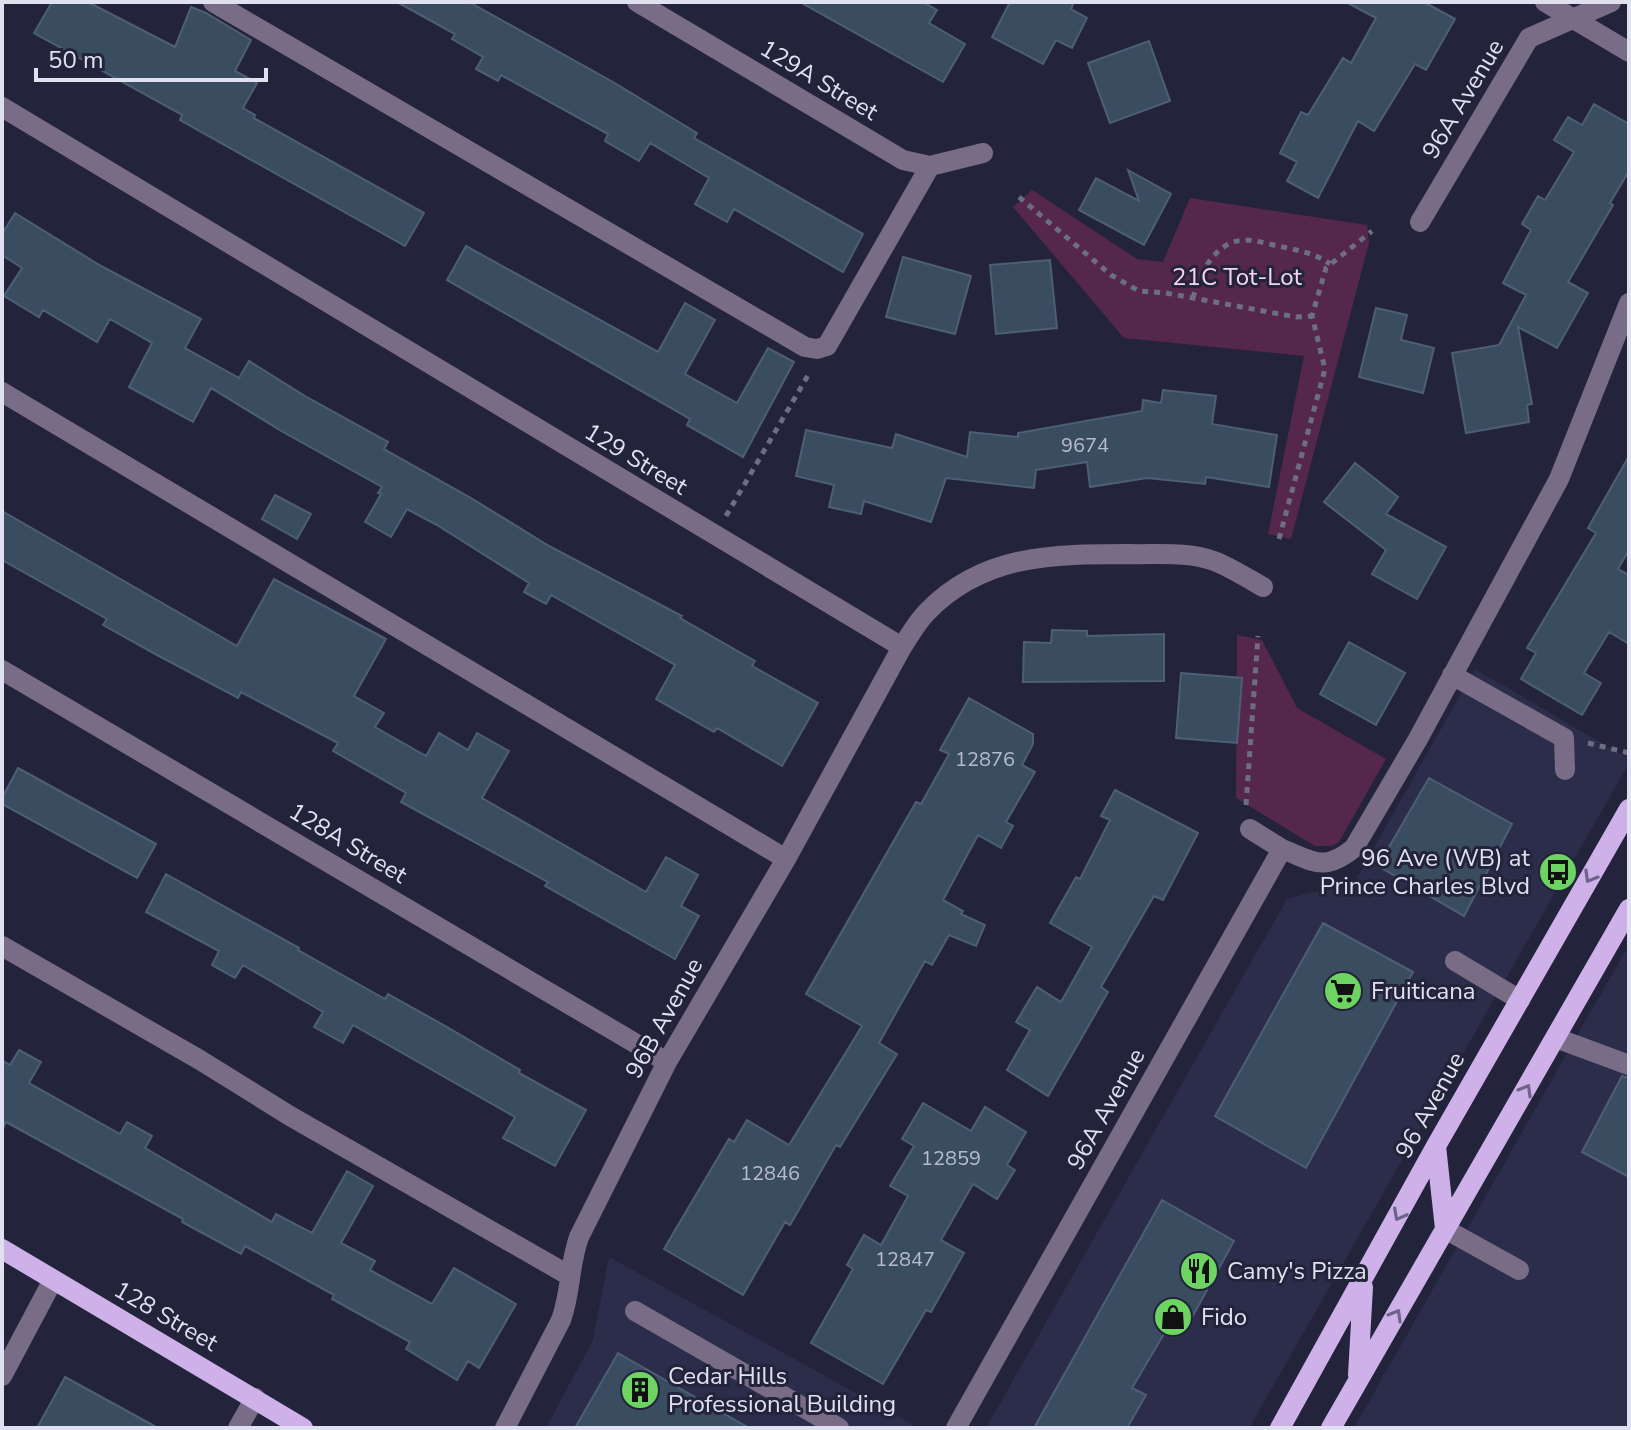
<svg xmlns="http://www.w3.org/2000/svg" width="1631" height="1430" viewBox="0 0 1631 1430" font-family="'Nunito Sans',sans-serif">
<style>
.built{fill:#2b2d4a}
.green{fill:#56274d}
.building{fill:#3a4c60;stroke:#4d5f75;stroke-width:2}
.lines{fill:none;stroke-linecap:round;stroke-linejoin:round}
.path{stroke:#6c6e82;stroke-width:5;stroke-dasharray:6 6;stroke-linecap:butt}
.minor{stroke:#796c86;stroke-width:20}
.major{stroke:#cdb1e8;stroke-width:20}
.oneway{stroke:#6f6389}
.labels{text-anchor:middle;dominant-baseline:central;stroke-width:6;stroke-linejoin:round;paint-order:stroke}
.number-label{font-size:20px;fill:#b6bccc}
.street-label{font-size:24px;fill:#dfe1f0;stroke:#23243b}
.park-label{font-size:24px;fill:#f6d4ed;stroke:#23243b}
.poi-label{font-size:24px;fill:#dfe1f0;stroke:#23243b;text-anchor:start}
</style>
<rect width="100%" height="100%" fill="#23243b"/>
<!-- built -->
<path class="built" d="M1475,669L1629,759V763L1249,1428H986L1287,899L1355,881Z
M1629,945V1428H1354L1587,1018Z
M609,1257L912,1424L909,1428H546L593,1340Z"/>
<!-- green -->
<path class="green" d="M1032,190L1137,259L1163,262L1190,198L1367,225L1369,243L1291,539L1268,534L1304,356L1124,338L1013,207Z
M1237,635L1262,640L1297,708L1386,759L1339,842L1332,846H1315L1236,798Z"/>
<!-- building -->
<path class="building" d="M52,2H88L175,47L191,7L206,13L251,40L235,71L257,83L243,108L255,115L254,118L424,213L405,246L180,120L182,115L34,33Z
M397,2H469L613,82L697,133L694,138L863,234L843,272L734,209L727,222L695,204L709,178L650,143L639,161L605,141L608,134L501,75L498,81L476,69L483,57L452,39L455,34Z
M800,2H923L937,10L929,23L965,44L943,82Z
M1010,2H1074L1071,9L1087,18L1072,48L1056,40L1043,64L992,37Z
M1346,2H1424L1455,19L1426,70L1415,64L1374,131L1358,121L1318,198L1287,181L1297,162L1280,153L1301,112L1308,115L1343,58L1351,63L1376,18Z
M1149,41L1170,101L1110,123L1088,63Z
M1594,104L1629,124V171L1610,203L1613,205L1568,282L1588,293L1557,348L1518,327L1532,404L1527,405L1529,422L1466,433L1452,353L1499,345L1526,295L1503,283L1531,230L1522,224L1538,196L1545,200L1574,152L1554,140L1568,117L1582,125Z
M1128,170L1171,194L1144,245L1079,210L1096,178L1139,201Z
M15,213L101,266L201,319L185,348L239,378L249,361L305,396L388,442L384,449L471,498L549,546L682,616L680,618L755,661L752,666L818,703L782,766L717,728L714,732L656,699L675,665L551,595L546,604L524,592L529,583L437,525L407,509L391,537L365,522L381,494L378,493L382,487L283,432L211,388L193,422L129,387L152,343L110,319L97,342L43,310L39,317L4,296L22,268L2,255V234Z
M466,246L658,352L685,303L715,320L685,374L737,403L768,348L794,362L743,457L687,425L690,419L447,280Z
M903,257L971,276L955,334L886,317Z
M1050,260L1057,328L996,334L990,265Z
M1376,308L1407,315L1401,340L1434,348L1423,393L1359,377Z
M1163,390L1216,396L1212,424L1277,435L1269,487L1206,477L1205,484L1147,478L1090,487L1087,462L1036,470L1034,488L946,478L931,522L864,501L861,514L829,507L834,485L796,476L806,430L892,448L896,434L967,457L970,432L1018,437V433L1142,411L1143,400L1161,403Z
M1629,456V550L1618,569L1629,575V644L1609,632L1584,673L1601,683L1582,715L1521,679L1536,653L1527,648L1596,533L1588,528Z
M1355,463L1398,497L1386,514L1446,547L1417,599L1372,574L1386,550L1324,502Z
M275,495L311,514L297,539L262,519Z
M2,511L237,646L274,579L386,639L354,696L384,713L375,727L426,756L439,733L468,750L477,733L509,751L482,798L646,892L666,857L698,875L681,906L699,916L675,959L545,886L548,882L401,802L406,793L333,751L338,743L241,692L238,698L157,655L103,625L107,619L2,560Z
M1052,630L1087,631V636L1164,634V681L1023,682L1024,642L1051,643Z
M1349,642L1405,673L1376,725L1320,694Z
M1181,673L1242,678L1237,743L1176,738Z
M969,698L1033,734V744L1022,765L1035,772L1006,822L1013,826L1001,848L978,835L943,900L963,911L961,914L985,925L976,946L949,935L932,965L925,961L879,1043L897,1054L840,1147L836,1145L790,1225L785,1222L743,1295L664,1249L729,1139L734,1142L747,1120L789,1145L862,1026L806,994L916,802L921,804L949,754L940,750Z
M18,768L156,844L137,878L2,804V798Z
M1429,778L1512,824L1464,916L1378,866Z
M1115,790L1198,833L1163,900L1154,896L1101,987L1108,992L1048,1096L1007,1070L1030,1030L1016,1022L1037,987L1061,1002L1092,947L1050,923L1076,877L1080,879L1110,820L1101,816Z
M166,874L299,948L298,950L385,999L388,994L447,1027L520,1070L519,1073L586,1110L555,1166L503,1138L515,1117L353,1025L343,1043L314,1027L323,1012L243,965L235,978L212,965L219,951L146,912Z
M1323,923L1413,972L1306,1168L1215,1116Z
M19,1050L41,1062L29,1083L120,1134L127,1122L152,1136L145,1148L272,1222L276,1214L312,1233L347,1171L373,1186L341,1243L375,1261L370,1270L432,1304L454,1268L516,1304L479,1368L468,1361L457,1380L406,1349L410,1342L332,1299L334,1295L245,1246L241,1254L182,1222L183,1219L6,1122L2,1130V1060L10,1065Z
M1622,1076L1629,1078V1177L1582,1152Z
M923,1103L971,1131L985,1107L1026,1132L1007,1165L1015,1170L997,1199L973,1184L941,1240L964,1253L931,1312L926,1310L883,1384L811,1343L853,1269L847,1265L864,1235L881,1245L908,1196L890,1186L914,1146L902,1139Z
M1162,1200L1234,1241L1185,1330L1171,1322L1132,1388L1146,1395L1127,1428H1034Z
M618,1353L749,1428H575Z
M65,1377L158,1428H37Z"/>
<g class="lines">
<!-- path -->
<path class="path" d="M1019,197L1111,275L1139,291L1166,293L1296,317L1312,316
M1193,298C1200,273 1215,241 1245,240C1257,240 1271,245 1283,247C1300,251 1315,253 1330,264
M726,516L810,372
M1279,539L1325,369L1312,316L1326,268L1372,231
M1588,743L1629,753
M1246,805L1258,636"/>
<!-- minor -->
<path class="minor" d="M213,2L805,347L817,349L827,346L930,166
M637,2L903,160L930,166L983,153
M1545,2L1629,52
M2,107L902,647C910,635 917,622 927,612C983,554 1054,554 1128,554C1155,555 1188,551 1214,561C1230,567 1247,578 1263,587
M1420,222L1529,38L1611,2
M2,392L786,859
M2,670L667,1062
M1452,675L1564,738L1565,770
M1282,849C1315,862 1324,872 1354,848L1418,739L1559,479L1629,303
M2,946L200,1060L290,1116L570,1276
M1455,961L1520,1000
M1556,1038L1629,1065
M1445,1229L1519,1270
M635,1311L839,1428
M2,1376L53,1280
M238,1428L255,1398
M505,1428L561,1320C571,1293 569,1265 579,1237L667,1062L786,859L902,647
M956,1428L1282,849L1250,829"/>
<!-- major -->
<path class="major" d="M1436,1146L1445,1229
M2,1249L303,1428
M1358,1375L1363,1287
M1280,1428L1436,1146L1629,809
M1331,1428L1629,909"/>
</g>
<!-- one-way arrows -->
<defs><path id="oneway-chevron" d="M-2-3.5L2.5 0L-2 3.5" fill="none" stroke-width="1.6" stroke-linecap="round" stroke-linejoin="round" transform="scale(2)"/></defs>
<g class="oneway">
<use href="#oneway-chevron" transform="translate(1590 877) rotate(120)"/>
<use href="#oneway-chevron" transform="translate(1526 1090) rotate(-60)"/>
<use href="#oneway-chevron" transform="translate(1399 1215) rotate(118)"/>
<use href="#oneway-chevron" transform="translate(1396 1315) rotate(-60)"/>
</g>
<!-- icons -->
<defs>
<symbol id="bus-disc" viewBox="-11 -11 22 22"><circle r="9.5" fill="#6dd361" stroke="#23243b"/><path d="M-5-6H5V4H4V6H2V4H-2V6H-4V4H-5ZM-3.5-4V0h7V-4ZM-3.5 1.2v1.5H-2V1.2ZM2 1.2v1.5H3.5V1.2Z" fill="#111"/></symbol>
<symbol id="supermarket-disc" viewBox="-11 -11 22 22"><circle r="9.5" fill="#6dd361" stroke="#23243b"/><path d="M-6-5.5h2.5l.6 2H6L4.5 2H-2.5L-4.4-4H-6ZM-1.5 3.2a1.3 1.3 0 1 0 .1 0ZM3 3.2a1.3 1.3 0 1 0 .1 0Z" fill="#111"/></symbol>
<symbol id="restaurant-disc" viewBox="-11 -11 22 22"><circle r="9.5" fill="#6dd361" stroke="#23243b"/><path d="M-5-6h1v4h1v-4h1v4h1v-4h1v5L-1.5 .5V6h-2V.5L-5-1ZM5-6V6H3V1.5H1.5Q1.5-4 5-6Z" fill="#111"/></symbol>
<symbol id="shop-disc" viewBox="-11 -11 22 22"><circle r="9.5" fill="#6dd361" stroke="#23243b"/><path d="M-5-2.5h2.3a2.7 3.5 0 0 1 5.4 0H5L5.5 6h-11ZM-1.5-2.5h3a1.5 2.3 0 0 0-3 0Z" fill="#111"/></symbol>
<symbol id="building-disc" viewBox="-11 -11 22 22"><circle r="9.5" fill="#6dd361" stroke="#23243b"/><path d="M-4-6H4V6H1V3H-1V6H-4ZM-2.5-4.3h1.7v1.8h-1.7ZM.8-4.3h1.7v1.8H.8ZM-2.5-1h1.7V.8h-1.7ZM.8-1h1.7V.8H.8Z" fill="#111"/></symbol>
</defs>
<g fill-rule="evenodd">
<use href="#bus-disc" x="1536" y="850" width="44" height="44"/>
<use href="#supermarket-disc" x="1321" y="969" width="44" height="44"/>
<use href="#restaurant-disc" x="1177" y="1249" width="44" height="44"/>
<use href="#shop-disc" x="1151" y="1295" width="44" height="44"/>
<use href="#building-disc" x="618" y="1368" width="44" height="44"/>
</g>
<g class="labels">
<!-- number labels -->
<g class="number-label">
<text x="1085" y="445">9674</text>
<text x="985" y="759">12876</text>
<text x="951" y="1158">12859</text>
<text x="770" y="1173">12846</text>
<text x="905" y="1259">12847</text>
</g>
<!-- street labels -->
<g class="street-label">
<text transform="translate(819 80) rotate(31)">129A Street</text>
<text transform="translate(1463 99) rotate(-59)">96A Avenue</text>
<text transform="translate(636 459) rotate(31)">129 Street</text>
<text transform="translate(348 843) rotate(31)">128A Street</text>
<text transform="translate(664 1018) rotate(-61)">96B Avenue</text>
<text transform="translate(1430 1105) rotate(-61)">96 Avenue</text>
<text transform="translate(1106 1109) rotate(-61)">96A Avenue</text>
<text transform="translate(166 1316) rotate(30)">128 Street</text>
</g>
<!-- park labels -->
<g class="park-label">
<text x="1237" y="277">21C Tot-Lot</text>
</g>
<!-- poi labels -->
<g class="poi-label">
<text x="1530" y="858" text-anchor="end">96 Ave (WB) at<tspan x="1530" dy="28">Prince Charles Blvd</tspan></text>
<text x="1371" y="991">Fruiticana</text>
<text x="1227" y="1271">Camy's Pizza</text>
<text x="1201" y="1317">Fido</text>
<text x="668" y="1376">Cedar Hills<tspan x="668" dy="28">Professional Building</tspan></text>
</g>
</g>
<!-- border -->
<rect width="1631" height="1430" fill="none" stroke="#dfe1f0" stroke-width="8"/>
<!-- scale -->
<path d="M36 68v12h230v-12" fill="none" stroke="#dfe1f0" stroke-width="4"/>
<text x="48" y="68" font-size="24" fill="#dfe1f0" stroke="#23243b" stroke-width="6" paint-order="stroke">50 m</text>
</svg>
